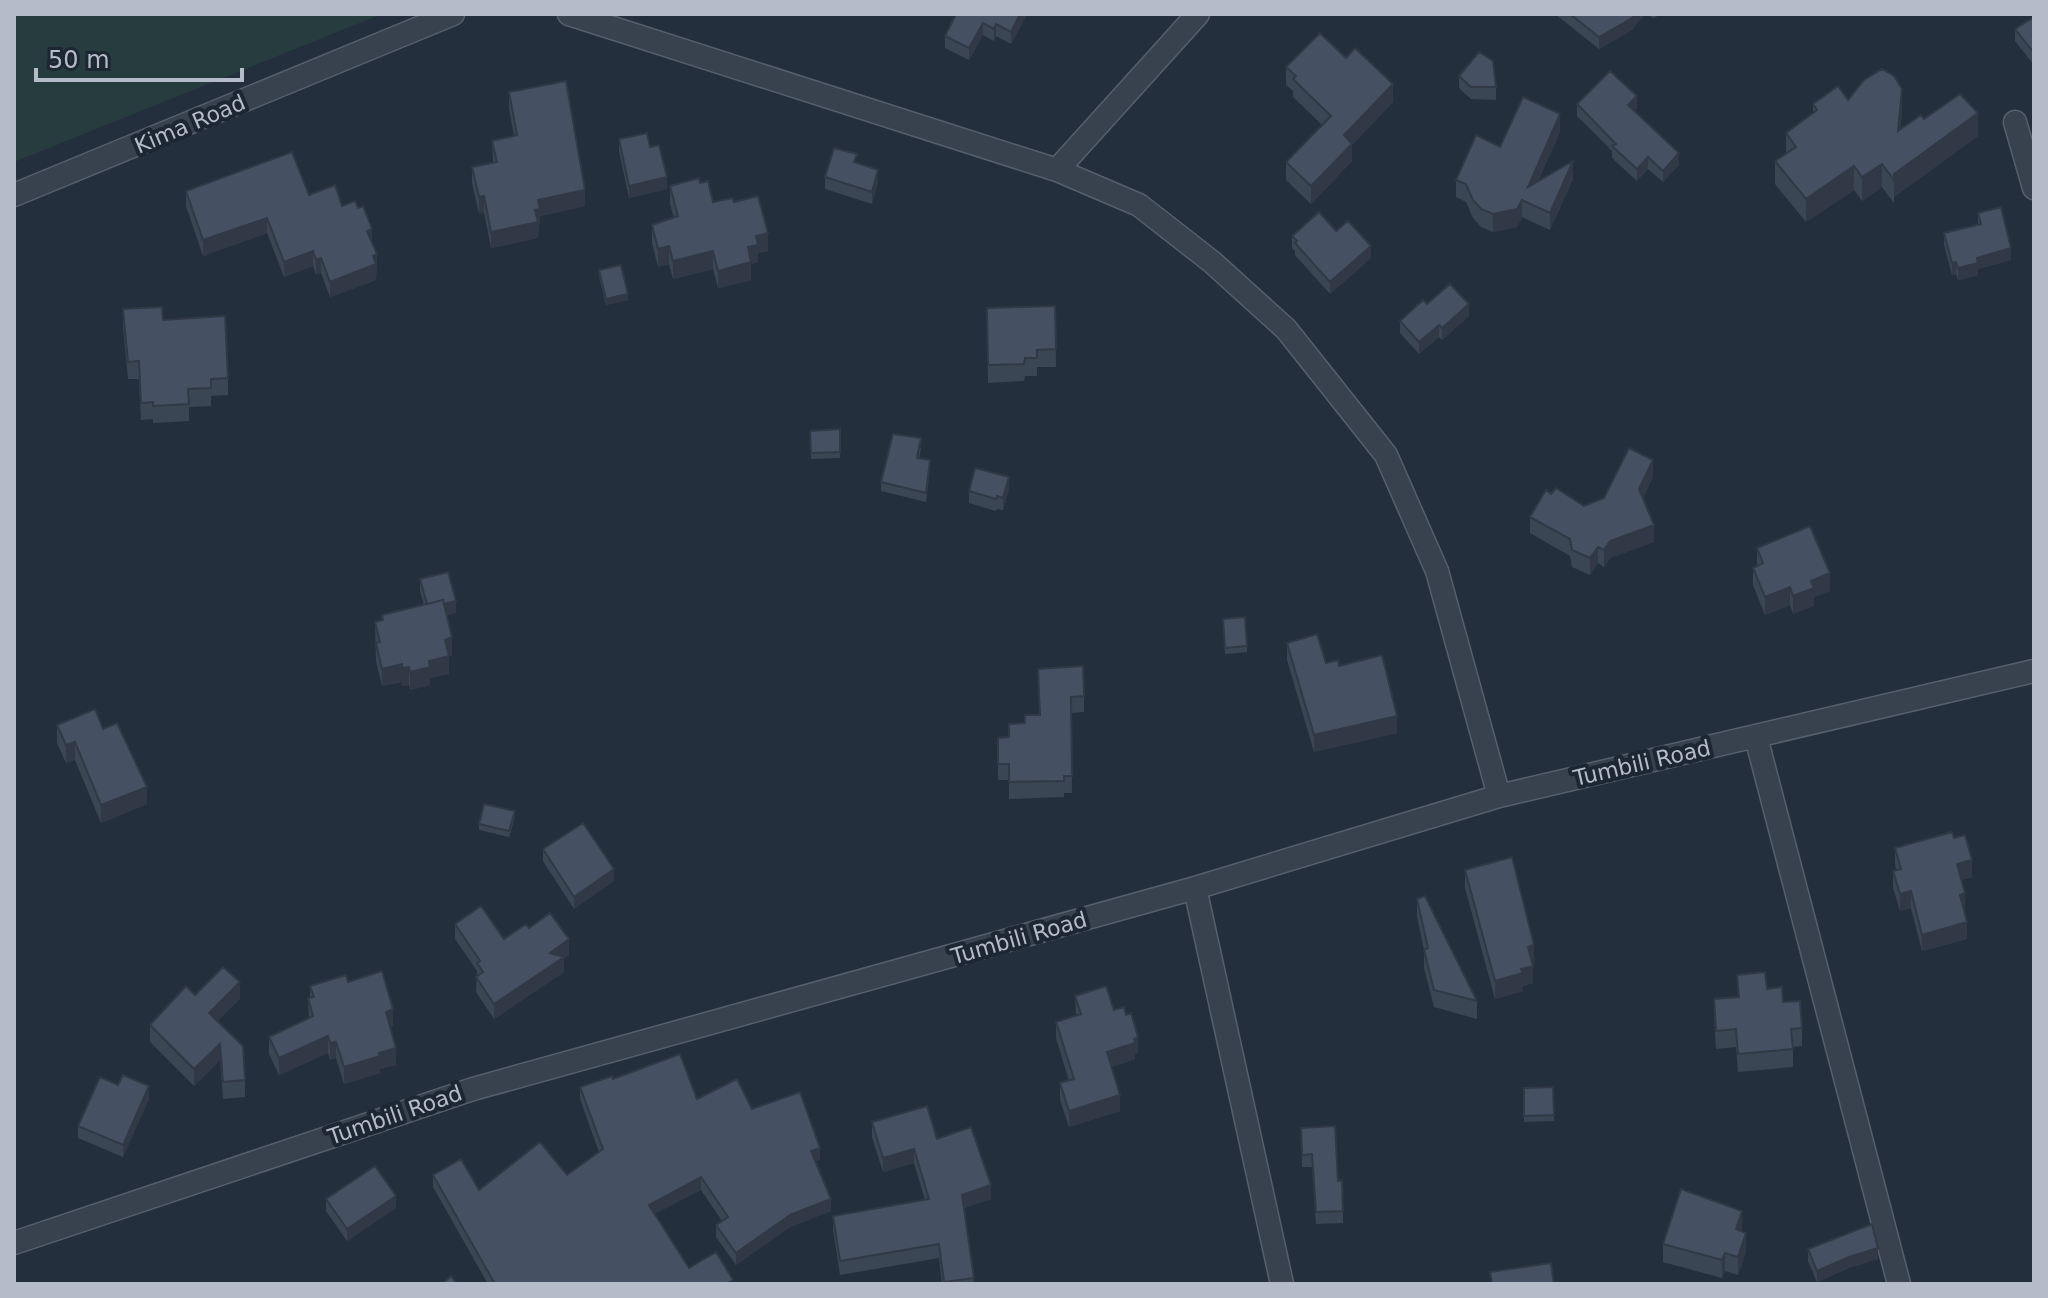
<svg xmlns="http://www.w3.org/2000/svg" width="2048" height="1298" viewBox="0 0 2048 1298" font-family="'DejaVu Sans',sans-serif">
<style>
.green{fill:#263c3f}
.lines{fill:none;stroke-linecap:round;stroke-linejoin:round}
.minor-casing{stroke:#565f6c;stroke-width:25}
.minor{stroke:#38414e;stroke-width:22}
.wall{fill:#3b4654}
.shaded-wall{fill:#303945}
.building{fill:#455162;stroke:#303945;stroke-width:2}
.labels{text-anchor:middle;dominant-baseline:central;stroke-width:8;stroke-linejoin:round;paint-order:stroke}
.street-label{font-size:22px;fill:#b4bcc9;stroke:#1d2633}
</style>
<rect width="100%" height="100%" fill="#242f3e"/>
<!-- green -->
<path class="green" d="M14,14H382L14,162Z"/>
<g class="lines">
<defs>
<path id="minor" d="M569,14L1057,170L1139,205L1212,262L1286,329L1386,455L1437,571L1499,796
M2015,122L2034,188
M1057,170L1198,14
M14,195L453,14
M1756,737L1899,1284
M1195,888L1282,1284
M14,1243L473,1089L1195,888L1499,796L2034,671"/>
</defs>
<!-- minor casing -->
<use href="#minor" class="minor-casing"/>
<!-- minor -->
<use href="#minor" class="minor"/>
</g>
<!-- wall -->
<path class="wall" d="M956,14H1027L1011,44L996,36L994,41L983,35L969,60L945,48V36Z
M1555,14H1661L1654,18L1645,14L1632,30L1599,49Z
M2034,17V65L2015,41V29Z
M1286,67L1393,102L1352,145V161L1311,204L1286,180V162L1322,125L1293,97V91L1286,85Z
M1459,76L1496,87V100L1471,99L1459,88Z
M509,92L585,206L540,216L538,238L491,248L484,212L479,214L472,183V167L493,162L492,141L514,136L509,108Z
M1848,100L1902,112L1900,130L1924,119L1978,136L1894,197V203L1882,187L1862,201L1854,190L1806,222L1775,184V161L1786,154V133L1813,113V104Z
M1577,104L1637,108L1634,111L1679,165L1663,182L1648,169L1637,181L1612,158V151L1577,116Z
M1560,132L1538,181L1573,179L1550,230L1522,217L1517,227L1493,232L1481,227L1473,218L1466,202L1456,197V180L1500,147Z
M619,139L650,147L667,189L629,198L619,151Z
M857,163L878,182L872,204L825,189V177Z
M700,183L713,202H734L768,251L758,253V262L751,264V280L718,288L713,269L673,279L669,264L658,267L652,243V225L674,218L670,204V186Z
M186,191L309,195L372,243L377,254L376,280L330,297L321,273L316,275L313,266L284,277L267,233L203,256L186,206Z
M1978,213L2011,260L1978,269V275L1958,280L1956,274L1952,275L1944,245V233L1978,225Z
M1336,231L1371,258L1330,294L1295,255V251L1292,248V236Z
M599,270L628,300L606,305L599,276Z
M1427,304L1469,316L1442,340L1439,337L1419,354L1400,333V321Z
M1055,306L1056,367H1037V376H1025L1024,381L988,383L987,308Z
M123,309L163,320L228,378V395L211,396V406L189,407V421L153,423V419L141,420L139,379H128L123,327Z
M840,429V458L811,459L810,431Z
M921,447L919,459L930,469L926,502L881,491V482Z
M1653,477L1643,498L1654,542L1610,558L1604,567L1598,563L1590,575L1572,567L1570,556L1530,533V517L1551,494L1584,506Z
M1009,489L1003,510L997,509L996,511L969,503V491Z
M1757,548L1830,591L1814,597V606L1793,614L1790,605L1765,615L1753,585V568L1757,565Z
M420,579L456,613L446,615L452,655L449,656V674L430,678V685L410,690L409,685L402,686V682L382,686L376,661L375,622L382,620V615L424,605L420,591Z
M1223,626L1247,646V652L1225,654Z
M1287,643L1326,663L1339,666L1397,733L1314,752L1287,660Z
M1038,669L1084,696V712L1071,713L1072,793H1064V797L1009,799V780H998V738L1009,737L1025,723L1039,715Z
M57,725L147,804L101,823L75,760L66,763L57,743Z
M515,817L509,837L479,830V824Z
M1954,838L1972,877L1961,880L1967,939L1922,951L1911,908L1900,911L1893,888V871L1896,870L1895,864V848Z
M543,849L614,881L574,909L543,861Z
M1465,870L1534,963H1533V983L1523,986V991L1495,999L1465,888Z
M1417,899L1477,1001V1019L1434,1007L1424,968V950L1417,916Z
M455,924L504,939L529,928L569,955L564,958V972L494,1019L476,992L477,971L455,939Z
M1737,975L1767,989L1783,1002L1802,1028V1046L1793,1047V1067L1738,1072L1736,1047L1716,1049L1714,1017V999L1738,997Z
M348,982L393,1026L390,1027L396,1065L380,1069V1073L344,1084L336,1058L330,1060L328,1053L279,1075L269,1054V1037L309,1018L308,998H310V986Z
M195,995L240,999L217,1021L245,1080V1097L223,1099L220,1060L194,1086L150,1042V1025Z
M1075,996L1114,1010L1138,1053L1135,1054V1059L1111,1067L1120,1111L1069,1127L1060,1100V1083L1069,1081L1056,1038V1022L1076,1015Z
M613,1079L697,1099L752,1109L820,1160L815,1161L831,1211L790,1227L736,1265L716,1237V1225L722,1221L701,1190L654,1214L689,1268L733,1284H488L433,1187V1175L479,1190L567,1175L599,1152L580,1099V1087Z
M118,1085L149,1099L123,1157L78,1138V1126Z
M1553,1087L1554,1121L1524,1122V1088Z
M872,1122L937,1139L991,1199L964,1208L974,1284H942L939,1258L840,1275L833,1230V1216L925,1200L914,1163L883,1172L872,1137Z
M1301,1128L1343,1211V1223L1316,1224L1312,1167H1302Z
M326,1199L396,1208L347,1241L326,1211Z
M1742,1229V1231L1746,1251L1738,1275L1725,1271L1722,1278L1663,1262V1244Z
M1808,1249L1878,1259L1849,1268L1817,1282L1808,1261Z"/>
<!-- shaded-wall -->
<path class="shaded-wall" d="M1020,14H1027L1011,44V32Z
M1635,14H1645L1632,30L1599,49V37Z
M983,23V35L969,60V48Z
M996,24V36L994,41V29Z
M1393,84V102L1352,145V161L1311,204V186L1344,135Z
M1902,89V112L1898,155V131Z
M1637,96V108L1628,117V105Z
M1978,113V136L1894,197V203V174Z
M1560,114V132L1528,204V187Z
M1679,153V165L1663,182V171Z
M1648,157V169L1637,181V169Z
M1573,161V179L1550,230V213Z
M1882,164V187L1862,201V177Z
M1854,166V190L1806,222V199Z
M878,170V182L872,204V192Z
M667,177V189L629,198V186Z
M585,190V206L540,216L538,238L491,248V232L535,210L538,200Z
M484,196V212L479,214V197Z
M1522,200V217L1517,227L1493,232V214Z
M267,218V233L203,256V240Z
M372,229V245L367,231Z
M768,233V251L758,253V262L751,264V280L718,288V271L748,247L756,236Z
M669,246V264L658,267V249Z
M1371,246V258L1330,294V282Z
M2011,248V260L1978,269V275L1958,280V268L1977,258Z
M313,251V266L284,277V262Z
M713,251V269L673,279V261Z
M377,254L376,280L330,297V282Z
M321,258V273L316,275V260Z
M1956,262V274L1952,275V263Z
M628,294V300L606,305V299Z
M1469,304V316L1442,340V328Z
M1439,325V337L1419,354V342Z
M1653,460V477L1639,506V489Z
M1009,477V489L1003,510V498Z
M1654,525V542L1610,558L1604,567V550L1610,541Z
M1598,547V563L1590,575V558Z
M1830,573V591L1814,597V606L1793,614V596L1811,581Z
M1790,587V605L1765,615V597Z
M456,601V613L428,620V608Z
M452,637V655L449,656V674L430,678V685L410,690V672L429,661L445,640Z
M402,664V682L382,686V669Z
M409,667V685L402,686V668Z
M1397,716V733L1314,752V735Z
M75,742V760L66,763V745Z
M147,787V804L101,823V805Z
M1972,860V877L1957,881V864Z
M614,869V881L574,909V897Z
M1911,891V908L1900,911V894Z
M1965,893V910L1960,911V895Z
M1967,922V939L1922,951V935Z
M569,939V955L564,958V972L494,1019V1004L550,953Z
M1534,945V963L1528,964V947Z
M1533,966V983L1523,986V991L1495,999V981L1521,969Z
M240,982V999L209,1030V1013Z
M393,1009V1026L386,1028V1012Z
M328,1036V1053L279,1075V1058Z
M1138,1037V1053L1135,1054V1059L1107,1068V1052Z
M336,1042V1058L330,1060V1043Z
M220,1044V1060L194,1086V1069Z
M396,1048V1065L380,1069V1073L344,1084V1067L379,1053Z
M149,1086V1099L123,1157V1145Z
M1120,1095V1111L1069,1127V1111Z
M820,1148V1160L811,1163V1151Z
M914,1149V1163L883,1172V1158Z
M701,1177V1190L649,1217V1205Z
M991,1185V1199L962,1209V1195Z
M396,1196V1208L347,1241V1229Z
M831,1199V1211L790,1227L736,1265V1253L790,1215Z
M1742,1211V1229L1736,1247V1229Z
M1746,1233V1251L1738,1275V1257Z
M1878,1248V1259L1849,1268L1817,1282V1271L1849,1257Z
M1725,1253V1271L1722,1278V1260Z"/>
<!-- building -->
<path class="building" d="M956,14H1020L1011,32L996,24L994,29L983,23L969,48L945,36Z
M1570,14H1635L1632,18L1599,37Z
M2034,17V53L2015,29Z
M1320,33L1346,58L1355,48L1393,84L1344,135L1352,144L1311,186L1286,162L1331,116L1293,79L1296,76L1286,67Z
M1479,52L1493,61L1496,87H1471L1459,76Z
M1882,69L1894,76L1902,89L1898,131L1921,115L1924,119L1960,94L1978,113L1894,174V180L1882,164L1862,177L1854,166L1806,199L1775,161L1796,147L1786,133L1817,110L1813,104L1838,86L1848,100L1864,80Z
M1610,71L1637,96L1628,105L1679,153L1663,171L1648,157L1637,169L1612,146L1616,144L1577,104Z
M566,81L585,190L538,200L540,209L535,210L538,222L491,232L484,196L479,197L472,167L497,162L492,141L517,135L509,92Z
M1523,97L1560,114L1528,187L1573,161L1550,213L1522,200L1517,209L1493,214L1481,209L1473,200L1466,184L1456,180L1476,135L1500,147Z
M647,133L650,147L659,145L667,177L629,186L619,139Z
M834,148L857,154L854,162L878,170L872,192L825,177Z
M292,152L309,195L335,185L342,206L355,201L358,208L363,206L372,229L367,231L377,254L373,256L376,264L330,282L321,258L316,260L313,251L284,262L267,218L203,240L186,191Z
M699,178L700,183L708,181L713,202L732,198L734,202L758,196L768,233L756,236L758,245L748,247L751,262L718,271L713,251L673,261L669,246L658,249L652,225L678,216L670,186Z
M2001,207L2011,248L1977,258L1978,263L1958,268L1956,262L1952,263L1944,233L1981,224L1978,213Z
M1319,212L1336,231L1348,221L1371,246L1330,282L1295,243L1297,241L1292,236Z
M621,265L628,294L606,299L599,270Z
M1450,284L1469,304L1442,328L1439,325L1419,342L1400,321L1423,300L1427,304Z
M1055,306L1056,349L1037,350V358H1025L1024,364L988,365L987,308Z
M162,307L163,320L225,316L228,378L211,379V388L188,389L189,404L153,406V402L141,403L139,361L128,362L123,309Z
M840,429V452L811,453L810,431Z
M893,434L921,438L917,458L930,460L926,493L881,482Z
M1629,448L1653,460L1639,489L1654,525L1610,541L1604,550L1598,547L1590,558L1572,550L1570,539L1530,517L1546,490L1551,494L1556,488L1584,506L1604,498Z
M975,468L1009,477L1003,498L997,496L996,499L969,491Z
M1810,526L1830,573L1811,581L1814,588L1793,596L1790,587L1765,597L1753,568L1763,563L1757,548Z
M448,572L456,601L444,604L443,600L427,604L420,579Z
M443,600L452,637L445,640L449,656L429,661L430,667L410,672L409,667L402,668V664L382,669L376,643L380,642L375,622L383,620L382,615Z
M1245,617L1247,646L1225,648L1223,619Z
M1317,634L1326,663L1338,660L1339,666L1382,655L1397,716L1314,735L1287,643Z
M1083,666L1084,696L1071,697L1072,776H1064V781L1009,782V764H998V738L1009,737V724L1025,723V715H1040L1038,669Z
M95,709L103,729L117,723L147,787L101,805L75,742L66,745L57,725Z
M484,804L515,811L509,831L479,824Z
M583,823L614,869L574,897L543,849Z
M1952,832L1954,838L1965,835L1972,860L1957,864L1965,893L1960,895L1967,922L1922,935L1911,891L1900,894L1893,871L1901,869L1895,848Z
M1512,857L1534,945L1528,947L1533,966L1521,969L1523,973L1495,981L1465,870Z
M1425,896L1477,1001L1434,990L1424,950L1428,948L1417,899Z
M481,906L504,939L526,924L529,928L550,913L569,939L550,953L564,957L494,1004L476,977L483,972L477,963L480,961L455,924Z
M223,967L240,982L209,1013L243,1046L245,1080L223,1082L220,1044L194,1069L150,1025L186,986L195,995Z
M382,971L393,1009L386,1012L396,1048L379,1053L380,1056L344,1067L336,1042L330,1043L328,1036L279,1058L269,1037L313,1016L308,998L314,997L310,986L346,975L348,982Z
M1765,972L1767,989L1782,987L1783,1002L1800,1001L1802,1028L1791,1029L1793,1049L1738,1054L1736,1029L1716,1031L1714,999L1739,997L1737,975Z
M1106,986L1114,1010L1124,1007L1126,1015L1131,1013L1138,1037L1134,1039L1135,1043L1107,1052L1120,1095L1069,1111L1060,1083L1074,1079L1056,1022L1081,1014L1075,996Z
M680,1054L697,1099L737,1079L752,1109L800,1092L820,1148L811,1151L831,1199L790,1215L736,1253L716,1225L728,1217L701,1177L649,1205L689,1268L716,1252L733,1280L726,1284H495L433,1175L461,1159L479,1190L540,1142L567,1175L603,1149L580,1087L612,1076L613,1079Z
M123,1075L149,1086L123,1145L78,1126L100,1077L118,1085Z
M1553,1087L1554,1115L1524,1116V1088Z
M927,1106L937,1139L971,1127L991,1185L962,1195L974,1278L944,1282L939,1244L840,1261L833,1216L929,1199L914,1149L883,1158L872,1122Z
M1335,1126L1338,1181L1342,1180L1343,1211L1316,1212L1312,1154L1302,1155L1301,1128Z
M375,1166L396,1196L347,1229L326,1199Z
M1681,1189L1742,1211L1736,1229L1746,1233L1738,1257L1725,1253L1722,1260L1663,1244Z
M1872,1224L1878,1248L1849,1257L1817,1271L1808,1249Z
M1551,1263L1554,1284H1492L1490,1272Z
M451,1276L457,1284H442Z"/>
<g class="labels">
<!-- street labels -->
<g class="street-label">
<text transform="translate(190 124) rotate(-23)">Kima Road</text>
<text transform="translate(1642 763) rotate(-13)">Tumbili Road</text>
<text transform="translate(1019 938) rotate(-16)">Tumbili Road</text>
<text transform="translate(395 1115) rotate(-19)">Tumbili Road</text>
</g>
</g>
<!-- border -->
<rect width="2048" height="1298" fill="none" stroke="#b4bcc9" stroke-width="32"/>
<!-- scale -->
<path d="M36 68v12h206v-12" fill="none" stroke="#b4bcc9" stroke-width="4"/>
<text x="48" y="68" font-size="24" fill="#b4bcc9" stroke="#1d2633" stroke-width="6" paint-order="stroke">50 m</text>
</svg>
